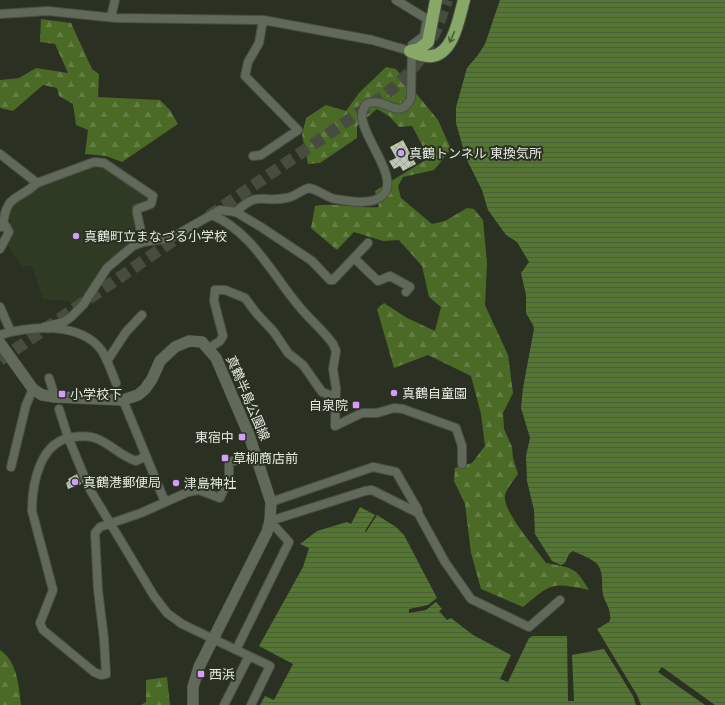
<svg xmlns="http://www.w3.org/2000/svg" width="725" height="705" viewBox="0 0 725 705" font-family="Raleway,'Noto Sans JP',sans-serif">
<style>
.built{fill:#2f3a25}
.forest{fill:url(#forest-firs)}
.water{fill:url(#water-rules)}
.pier{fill:#2a3123}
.building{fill:url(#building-cross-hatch)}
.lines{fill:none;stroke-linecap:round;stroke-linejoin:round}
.highway-tunnel{stroke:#464d40;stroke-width:12;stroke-dasharray:12 6;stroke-linecap:butt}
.street-casing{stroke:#494f43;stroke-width:10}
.secondary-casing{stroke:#494f43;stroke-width:12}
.highway-casing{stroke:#494f43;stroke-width:14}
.street{stroke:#616a5a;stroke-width:8}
.secondary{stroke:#616a5a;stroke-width:11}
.highway{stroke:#87a867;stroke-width:12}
.oneway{stroke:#4b5b3b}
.poi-dot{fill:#d49cfb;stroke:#2a3123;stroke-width:1.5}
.labels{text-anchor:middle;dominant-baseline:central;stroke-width:4;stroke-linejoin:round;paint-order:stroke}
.poi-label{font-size:13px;fill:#e5eae1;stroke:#2a3123;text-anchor:start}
.street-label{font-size:13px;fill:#e5eae1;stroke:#2a3123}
</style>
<defs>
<pattern id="forest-firs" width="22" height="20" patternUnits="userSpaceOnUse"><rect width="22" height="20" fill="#4a6a25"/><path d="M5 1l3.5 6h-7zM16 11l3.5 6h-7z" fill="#647f44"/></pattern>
<pattern id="water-rules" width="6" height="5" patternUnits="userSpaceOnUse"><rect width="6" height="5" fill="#557632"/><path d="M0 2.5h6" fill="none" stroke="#4d5e3b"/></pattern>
<pattern id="building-cross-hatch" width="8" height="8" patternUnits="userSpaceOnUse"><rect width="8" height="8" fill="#bdc8b5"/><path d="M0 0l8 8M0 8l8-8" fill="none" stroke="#9fa899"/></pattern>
</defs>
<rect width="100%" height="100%" fill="#2a3123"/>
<!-- built -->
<path class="built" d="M100,164L149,197V202L139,205L141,238L108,265L78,309L69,301L43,299L32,266L27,265L23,268L8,245L12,234L9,214L11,208L17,199L36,187Z"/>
<!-- forest -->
<path class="forest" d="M41,19L71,23L92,69L99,74L98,97L160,100L170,110L178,124L122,162L106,156L85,154L88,130L76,125L73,104L59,96L57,88L43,85L13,111L0,108V80L19,78L36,68L68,73L55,44L40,42Z
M386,67L396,69L438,120L451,149L434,170L403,177L398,186L401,198L432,224L445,221L467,208L474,209L483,220L487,263L485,305L508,355L513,393L503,413L504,429L512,447L513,458L518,474C514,480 507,488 505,495C502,511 536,549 546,563C572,568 575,566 589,590C551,582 552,583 523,607L481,589L471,553L465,504L454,481L455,468L472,463L485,446L481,414L471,376L428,355L394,368L377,309L384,303L407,318L435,331L441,307L429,297L422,266L399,240L383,241L354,232L337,250L311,228L315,206C336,202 358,209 379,207L375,191L429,158L412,126L399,127L389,116L377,109L357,126V138L320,163L308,164L302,135L306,118L326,105L346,111L359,93Z
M0,650C17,661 19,686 21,705H0Z
M167,677L170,705H141L146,702V680Z"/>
<!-- water -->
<path class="water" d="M500,0H725V705H641L637,695L597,629L609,622C610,619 611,619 610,616C610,609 607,605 604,598C600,588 605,575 598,565C592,558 581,555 573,551L569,554L565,563L561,565L552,561L535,534L534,510L527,481L526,456L530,438L521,408L523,388L534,329L533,325L526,313V295L521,273L529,262L517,242L506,235L488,210L482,190L466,158L456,123V107L467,68L478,55L485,44Z
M360,507L375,515L365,531L366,532L377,515L396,527L404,535L437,598L428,605L409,609V613L426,610L436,602L442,609L439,611L447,620L451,618L473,635L511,655L500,679L508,682L529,638L532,636H567L568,701H574L572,655L604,649L633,696L636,705H260L265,696L274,700L293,664L259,646L303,567L309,548L300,544L317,531L347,522L351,524Z"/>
<!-- pier -->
<path class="pier" d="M662,667L715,705H705L658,672Z"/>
<!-- building -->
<path class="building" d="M403,140L416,164L403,171L400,166L394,169L389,161L396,158L390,147Z
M77,474L81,484L68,489L66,483L69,481L68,479Z"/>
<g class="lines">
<!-- highway-tunnel -->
<path class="highway-tunnel" d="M209,216L379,99C419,70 432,45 447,0
M0,360L184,233"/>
<defs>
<path id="street" d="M0,14L48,11L116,18L263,20L372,40L410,51
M111,17L115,0
M0,154L37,183C18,201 6,193 3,226
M253,156L261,155L298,130L245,76L248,62L259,43L263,20
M37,183L94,162L104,163L153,196L151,204L137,209V213L143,242
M236,212C259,190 261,203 286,198C295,197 301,190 309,188C319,190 326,197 335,199C348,201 372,206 383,195C400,178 362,137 362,116C362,111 364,108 366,104C385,95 400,123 411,98L412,45L424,36L427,19L396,0
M212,215C251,231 273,275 298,305C309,319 323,330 333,344L336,351L333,369L336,388L335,426L362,413H377L394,408L403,409L456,428L462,446V464
M0,227L6,226L9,232L0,249
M354,258L378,281L390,276L410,287L406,292
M0,307L11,332
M44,327L64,322L71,317L83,305L107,268L133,246L143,242L171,238L220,210L236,212L261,227L312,261L330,280H333L368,243
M0,335C30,326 81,321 102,351C108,361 112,373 116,383
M209,348L220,341L223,336L214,301L215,290H225L245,298L257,314L274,332L288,353L303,365L322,392L335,397
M107,361L126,332L142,315
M49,378L55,397
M123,400L165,502
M59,409L68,437L89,488L154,596L167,613L182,624L249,656L224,705
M146,456L136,461C120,456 110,443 95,438C89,436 81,436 74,437C40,440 32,483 32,511L53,590L40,623L43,630L94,672L101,675L106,674L104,639L98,590L95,533L100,527L141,513L188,492L199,490L220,498L229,477V462L256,456
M11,467L26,405L33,389
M271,502L373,467L396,472L418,510V513
M236,650L289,542L270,521L365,491L372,490L418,513L445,562L471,599L529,627L560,600
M249,656L270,666L251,705"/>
<path id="secondary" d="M0,343L33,389L42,395L55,397L123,400L138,395L145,389L152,379L160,361L175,347L189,341L202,342L216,358L249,435L271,502L270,521L267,532L199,667L193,687V705"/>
<path id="highway" d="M410,51C417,54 425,57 432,56C454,53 459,17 464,0
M410,51L419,49L428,42L436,0"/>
</defs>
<!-- street casing -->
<use href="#street" class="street-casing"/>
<!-- secondary casing -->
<use href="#secondary" class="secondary-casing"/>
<!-- highway casing -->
<use href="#highway" class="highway-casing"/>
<!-- street -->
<use href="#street" class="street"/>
<!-- secondary -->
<use href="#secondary" class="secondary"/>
<!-- highway -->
<use href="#highway" class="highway"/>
</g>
<!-- one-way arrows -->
<defs><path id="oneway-shaft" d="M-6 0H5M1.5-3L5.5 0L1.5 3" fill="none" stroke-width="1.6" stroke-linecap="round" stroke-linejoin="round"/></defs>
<use class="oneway" href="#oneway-shaft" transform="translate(452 37) rotate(114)"/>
<!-- markers -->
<g class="poi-dot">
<circle cx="401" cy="153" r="4"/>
<circle cx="76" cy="236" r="4"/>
<circle cx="394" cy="393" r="4"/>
<rect x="58" y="390" width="8" height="8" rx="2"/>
<rect x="352" y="401" width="8" height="8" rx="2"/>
<rect x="238" y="433" width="8" height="8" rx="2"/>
<rect x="221" y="454" width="8" height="8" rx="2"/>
<circle cx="75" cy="482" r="4"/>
<circle cx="176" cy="483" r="4"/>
<rect x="197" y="670" width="8" height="8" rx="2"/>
</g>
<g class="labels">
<!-- poi labels -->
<g class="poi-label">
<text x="409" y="153">真鶴トンネル 東換気所</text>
<text x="84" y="236">真鶴町立まなづる小学校</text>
<text x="402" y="393">真鶴自童園</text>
<text x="70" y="394">小学校下</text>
<text x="348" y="405" text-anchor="end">自泉院</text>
<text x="234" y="437" text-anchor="end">東宿中</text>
<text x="233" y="458">草柳商店前</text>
<text x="83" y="482">真鶴港郵便局</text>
<text x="184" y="483">津島神社</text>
<text x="209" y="674">西浜</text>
</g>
<!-- street labels -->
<g class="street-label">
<text transform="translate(248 398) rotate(67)">真鶴半島公園線</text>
</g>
</g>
</svg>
